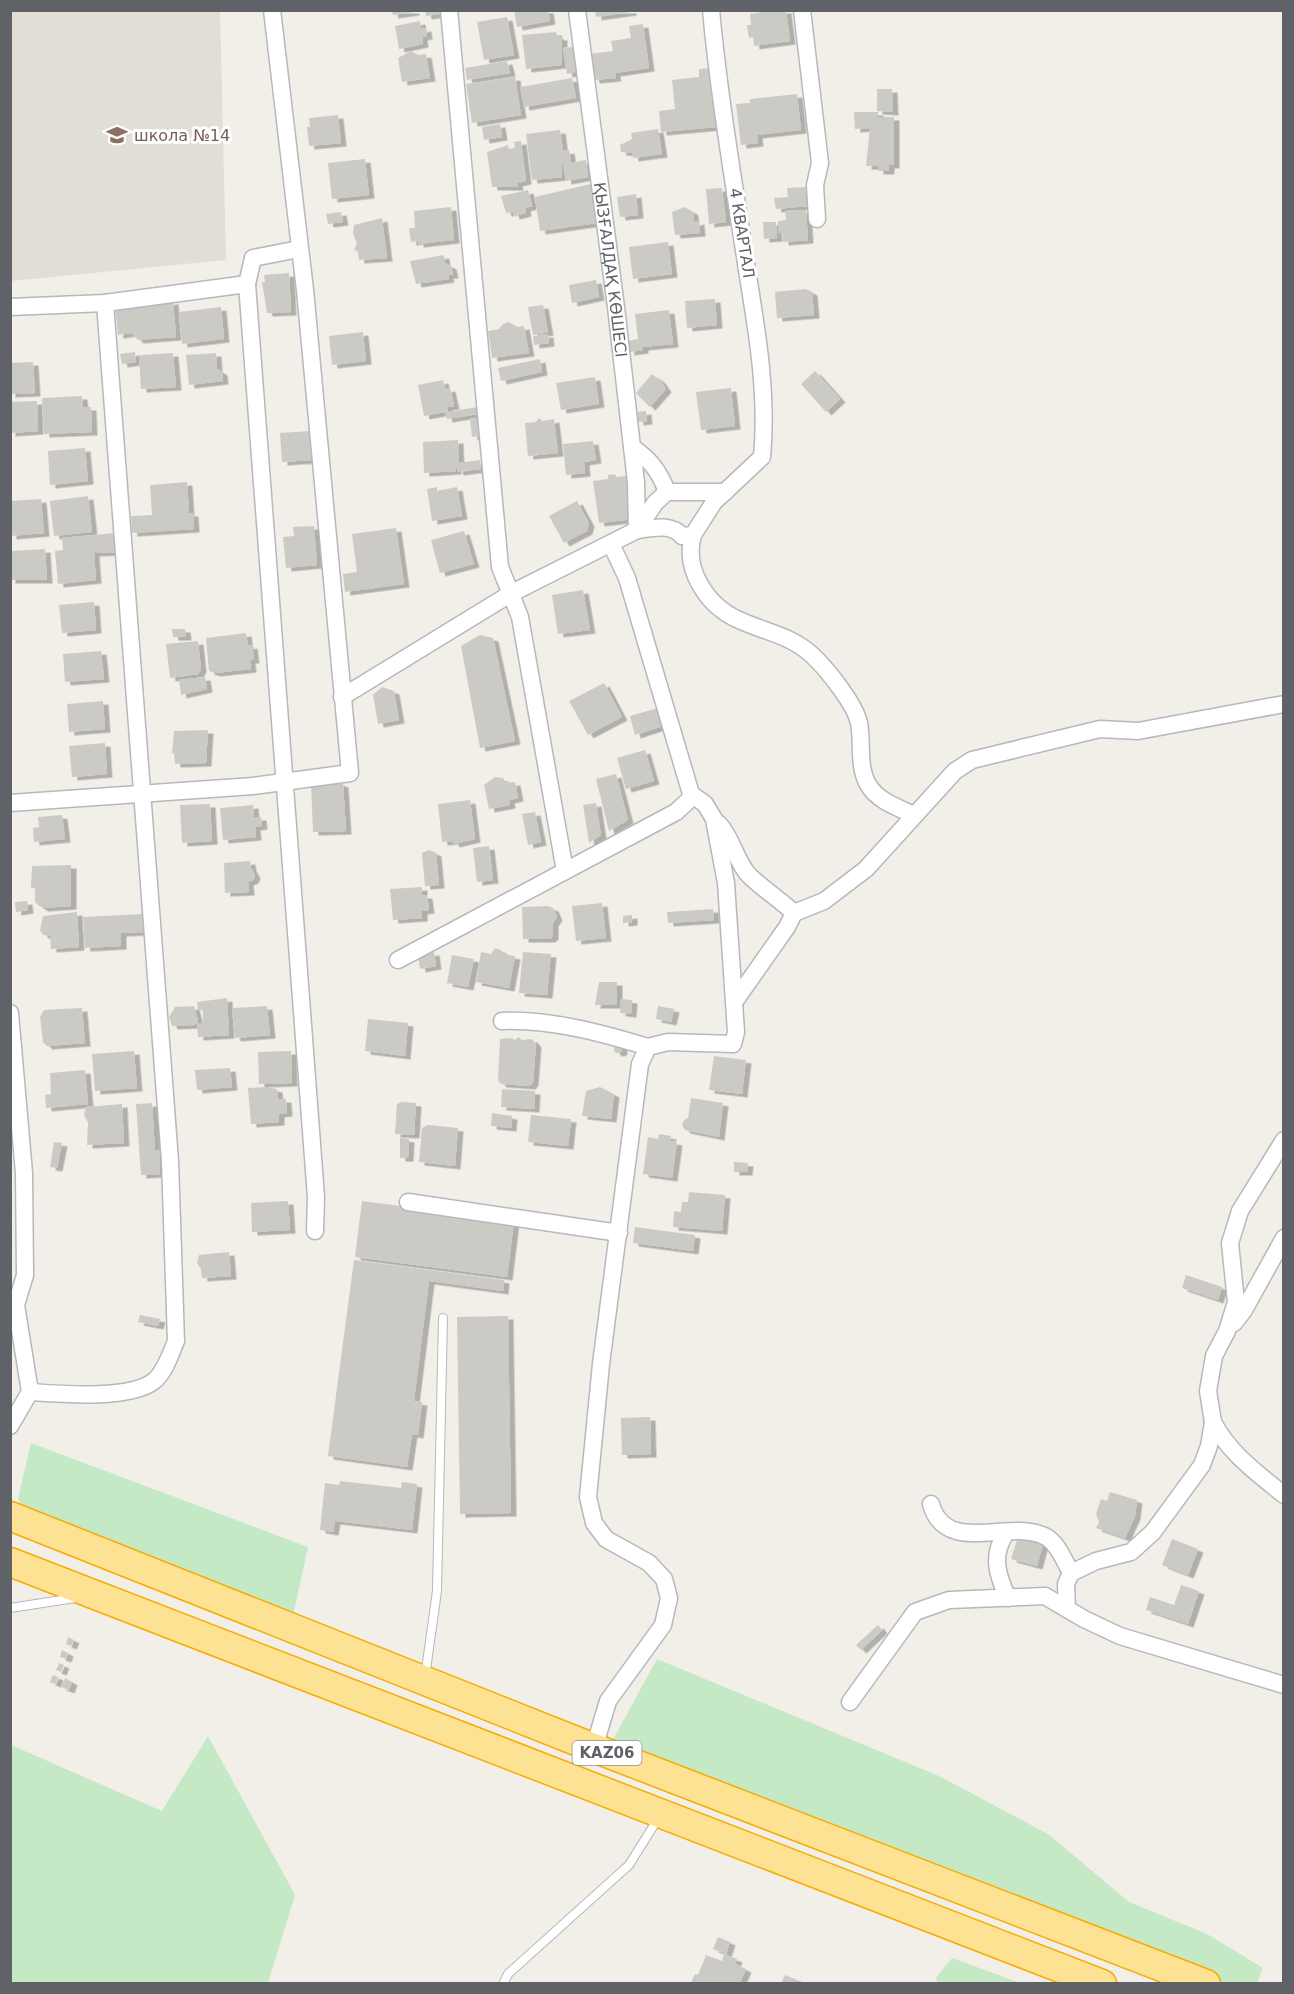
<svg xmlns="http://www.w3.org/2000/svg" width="1294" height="1994" viewBox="0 0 1294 1994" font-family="'DejaVu Sans',sans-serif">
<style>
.education{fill:#e1ded6}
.green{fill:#c5e8c5}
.building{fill:#cccac5;filter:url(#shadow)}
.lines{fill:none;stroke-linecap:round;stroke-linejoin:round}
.lane-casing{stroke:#b5b8bc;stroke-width:10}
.street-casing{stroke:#b5b8bc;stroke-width:19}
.highway-casing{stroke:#f9ab00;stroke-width:31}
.lane{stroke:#fff;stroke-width:8}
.street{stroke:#fff;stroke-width:16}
.highway{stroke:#fde293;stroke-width:28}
.labels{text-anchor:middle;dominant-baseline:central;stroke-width:6;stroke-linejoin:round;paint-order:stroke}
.shield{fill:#fff;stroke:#8f9295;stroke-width:1.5}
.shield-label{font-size:15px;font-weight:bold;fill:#5f6368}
.education-label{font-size:16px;fill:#785e54;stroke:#fff;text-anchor:start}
.street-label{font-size:16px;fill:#5f6368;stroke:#fff}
</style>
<defs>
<filter id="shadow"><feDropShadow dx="5.5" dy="3.5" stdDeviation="0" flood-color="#0004"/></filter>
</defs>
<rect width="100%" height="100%" fill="#f1efe8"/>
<!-- education -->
<path class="education" d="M11,10L220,11L226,260L11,281Z"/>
<!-- green -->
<path class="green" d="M31,1443L308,1547L292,1620L22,1511L18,1498Z
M657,1659L939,1776L1048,1834L1129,1902L1207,1934L1263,1968L1257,1983H1226L609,1747Z
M208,1736L295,1895L268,1983H11V1745L162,1811Z
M952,1958L1020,1983H937L936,1978Z"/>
<!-- building -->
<path class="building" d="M392,10H414V12L393,15Z
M425,10H439L440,14L426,16Z
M514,10H548L550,21L517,27Z
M595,10H631V12L596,17Z
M774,10H786L790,41L754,46L753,37L749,38L747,25H751L750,14Z
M507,17L514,55L484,60L477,22Z
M420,21L421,29L426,28L427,36L422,37L423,44L399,49L395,26Z
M643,24L649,68L615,73L616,78L594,80L590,54L613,51L611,41L631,38L629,26Z
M556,32L558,37H562L561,65L526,69L522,35Z
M573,47L577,72L567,74L563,48Z
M411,51L418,55L426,54L430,78L402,82L398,58Z
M507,61L510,73L467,80L465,68Z
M711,68L717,127L661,132L659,111L675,109L672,80L699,77V69Z
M515,77L521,115L472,123L466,84Z
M572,78L576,98L524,107L520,87Z
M877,89H892L893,112L877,111Z
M797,94L801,130L757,135L758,143L741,145L736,104L750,103V99Z
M854,112H878V117H894V165H889V171H878V166H866L870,128L855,129Z
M338,115L341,143L309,146L307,127H310L309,118Z
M500,124L502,137L484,140L482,127Z
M658,129L662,154L633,158L632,153L621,152L620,145L632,139L631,133Z
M560,130L563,151L569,150L571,163L586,160L588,177L566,181L562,159V177L532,180L526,134Z
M521,141L526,181L517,183L518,187H492L487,152L508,145L509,149L515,148L514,142Z
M365,159L369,195L332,199L328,163Z
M591,184L597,223L540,231L535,197Z
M806,187L808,206L776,209L774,198L788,197L787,188Z
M722,188L726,222L709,224L706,189Z
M528,190L532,206L525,208L526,213L514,216L513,212L506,213L501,196Z
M636,194L638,215L620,217L617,197Z
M451,207L454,240L418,244V241L411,242L409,228H415L414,211Z
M685,207L693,212L694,222L699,221L700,233L675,235L672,212Z
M806,210L808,240L783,242V233H778V221L786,220L785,211Z
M341,212L343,222L328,224L326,214Z
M382,218L387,258L359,260L358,252L354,249L357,244L353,233L354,225Z
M763,222H776L777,238L764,239Z
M668,242L672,274L633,279L629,247Z
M444,255L445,263L451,266L453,275H448L449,279L416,284L410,261Z
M289,273L291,312L267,313L262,282H265L264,275Z
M596,280L599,297L572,303L569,285Z
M806,289L812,292L814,315L777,318L775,292Z
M715,299L717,325L687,328L685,301Z
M173,301L176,337L138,340L132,333L118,335L115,307Z
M543,305L548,332L533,335L528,307Z
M221,307L224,339L182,344L179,312Z
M669,310L673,344L643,347V350L629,352L628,341L638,339L635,314Z
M509,322L517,327L524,326L529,353L492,358L488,331L499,329L503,324Z
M363,332L366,361L332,365L329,336Z
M548,334L549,343L534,345L533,336Z
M135,352L136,362L122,364L120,354Z
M173,353L176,387L141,389L139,358L142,355Z
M216,353L217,369L222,372L223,381L189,385L186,355Z
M540,359L542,372L501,381L498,368Z
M33,362L35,393L10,394V363Z
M815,371L840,399L826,412L801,384Z
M652,374L660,380L666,389L650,407L636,393Z
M595,377L599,404L561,410L556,383Z
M443,380L445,389L450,388L454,406L447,407L448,412L477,407L478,414L447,419L445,412L424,416L418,385Z
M731,388L735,426L701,430L696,392Z
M82,396L83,407H91L92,432L44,434L42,398Z
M37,401L38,431L10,433V402Z
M646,411L647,421L638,422L637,412Z
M478,418L481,436L472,437L470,419Z
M539,418L543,421L554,419L558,453L528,456L525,423L536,422Z
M310,431L312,460L282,462L280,433Z
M458,440L459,463L480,460L481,469L458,472L455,462L456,471L424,473L423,442Z
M593,441L596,460L584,462L585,473L566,475L563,444Z
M85,448L88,481L50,485L48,451Z
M615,474L616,477L627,476L633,519L599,523L593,481L608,479V475Z
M187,482L189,513H193L194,529L132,533L131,516L152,515L150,485Z
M437,487V491L457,487L462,516L432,521L427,489Z
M88,496L92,532L54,536L50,501Z
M41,499L44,533L11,536L10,501Z
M577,501L589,523L587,531L564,543L549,516Z
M314,526L317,565L286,568L283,537L294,536L293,527Z
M396,528L404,584L345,592L343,574L357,572L352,534Z
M464,531L474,564L440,573L431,540Z
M115,533L116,552L94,553L96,580L58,584L55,551L63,550L62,538Z
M45,549L47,580H10V551Z
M583,590L590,630L558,634L552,595Z
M94,602L96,630L62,633L59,605Z
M172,629H185L186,637H173Z
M246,633L248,646L252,645L254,660H250L251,669L215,673L209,671L206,638Z
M480,635L493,638L515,741L480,748L461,646Z
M198,641L201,669L198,674L170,678L166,644Z
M101,651L104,679L65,682L63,654Z
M205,677L207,689L181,695L179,680Z
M604,683L622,717L588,735L569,701Z
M382,687L394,691L399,720L378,724L373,695Z
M103,701L105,729L69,732L67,704Z
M658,708L663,726L635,735L630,716Z
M208,730L206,763L175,764L174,753H172L174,731Z
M105,743L107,774L72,777L69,746Z
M645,750L654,781L626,789L617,758Z
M616,774L628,820L609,831L596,779Z
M495,777L503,778L506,783L515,782L518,798L509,800L510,805L489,809L484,785Z
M326,778L343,784L346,831L313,832L311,785Z
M470,800L475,839L454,844L453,841L442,842L438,804Z
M596,803L601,835L589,843L583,805Z
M210,804L212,841L182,843L180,805Z
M253,805L254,817H261L262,826L255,827L256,837L223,840L220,808Z
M535,812L541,842L528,845L522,814Z
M62,815L65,839L34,842L33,828L39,827L38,817Z
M489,846L493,880L477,882L473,848Z
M429,850L436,853L439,885L425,886L422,853Z
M250,861L251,868L255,875L253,880L248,882L249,892L225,893L224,863Z
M71,865V906L43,908L38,905L35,902V888H31L32,866Z
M422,887V895H427L429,910L422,911V918L393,920L390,889Z
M27,901L28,910L16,912L15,902Z
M602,903L606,938L576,941L572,906Z
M547,906L553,908L557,917L553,923V936L550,939H523L522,907Z
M713,909L714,920L668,923L667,912Z
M77,912L79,947L51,949L50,936L43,935L40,930L43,916Z
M143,914L144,932L121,933V946L85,948L83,917Z
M632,915V922L623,923V916Z
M495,948L501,950L503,954L515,956L509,988L476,982L481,952L491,954Z
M434,952L436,966L420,969L418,954Z
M523,952L551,954L547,995L519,993Z
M452,955L474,959L468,987L447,983Z
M599,982H617V1005H595Z
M227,998L229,1035L198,1037L197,1023H203V1011L198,1009L197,1002Z
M621,999L632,1000L631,1014L620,1013Z
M194,1006L198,1022L194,1025L172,1026L169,1017L175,1007Z
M267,1006L270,1035L235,1038L232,1008Z
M658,1006L674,1009L671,1022L656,1019Z
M82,1008L85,1043L47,1046L43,1042L40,1017L44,1010Z
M368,1019L408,1023L405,1056L365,1051Z
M519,1037L522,1040L532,1039L536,1044L533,1082L530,1086L501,1084L498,1080L500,1039L511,1038L515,1040Z
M614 1049a4 4 0 1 1 8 0a4 4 0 1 1-8 0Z
M134,1051L137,1088L95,1091L92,1054Z
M291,1051L292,1083L259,1084L258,1052Z
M714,1056L746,1060L742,1094L709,1090Z
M230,1068L232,1087L197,1090L195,1070Z
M85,1070L88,1104L46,1108L45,1095L51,1094L50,1073Z
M267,1087L277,1089L278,1099H286L287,1113L279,1114V1122L251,1124L248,1088Z
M600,1087L614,1094L611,1119L582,1116L586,1091Z
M502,1089L535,1091L534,1109L501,1107Z
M691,1098L723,1103L719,1137L685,1130L682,1125L684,1120L688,1118Z
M401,1102L416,1103L414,1135L395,1134L397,1104Z
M152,1103L155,1151L159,1150L160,1174L141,1175L136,1104Z
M122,1104L124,1143L87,1145L88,1123L84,1114L86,1107Z
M492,1113L512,1116L511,1128L491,1126Z
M531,1115L571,1119L568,1146L528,1142Z
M428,1125L458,1128L455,1166L419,1162L422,1128Z
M659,1134L671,1136L670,1141L677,1142L672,1178L643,1174L648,1137L658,1139Z
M400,1138L409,1139L408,1158H400Z
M54,1142L62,1143L57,1168L50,1167Z
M734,1162L748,1163L747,1172H734Z
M689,1192L725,1195L722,1231L673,1227L674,1211L681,1212L682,1202H688Z
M288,1201L290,1230L252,1232L251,1203Z
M362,1201L514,1221L507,1277L355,1257Z
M635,1227L695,1235L693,1251L633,1243Z
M229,1252L231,1276L202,1278L201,1269L197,1263L199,1255Z
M354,1260L504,1280L503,1291L429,1281L414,1401L422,1402L418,1435L412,1434L407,1467L328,1456Z
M1186,1275L1222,1287L1218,1300L1182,1288Z
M140,1315L160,1319L158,1326L138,1322Z
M508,1316L511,1513L460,1514L457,1317Z
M650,1417L651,1454L622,1455L621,1418Z
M340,1481L401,1488L402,1482L417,1484L412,1530L335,1521L333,1532L320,1530L325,1483L339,1485Z
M1110,1492L1137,1500L1135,1516L1125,1538L1096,1528L1099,1522L1096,1514L1101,1499L1107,1501Z
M1018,1537L1043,1544L1037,1566L1011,1559Z
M1172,1539L1198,1549L1188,1575L1162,1565Z
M1181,1585L1199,1591L1188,1624L1146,1610L1150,1597L1174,1605Z
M878,1625L882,1630L861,1650L856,1645Z
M68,1637L74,1640L71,1646L66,1644Z
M62,1650L68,1653L66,1659L60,1657Z
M59,1663L64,1665L61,1672L56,1670Z
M53,1675L58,1677L56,1684L50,1682Z
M65,1678L72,1682L69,1690L61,1687Z
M718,1937L730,1942L726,1954L713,1949Z
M724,1954L737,1959L735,1964L746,1969L740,1983H691L695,1974L698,1975L706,1955L722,1961Z
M785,1975L805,1983H781Z"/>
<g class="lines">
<defs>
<path id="lane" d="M10,1608L75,1598
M425,1677L437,1591L443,1318
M503,1984L508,1974L629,1865L659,1817"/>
<g id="street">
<path d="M449,10L500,567L520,617L565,871"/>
<path id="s1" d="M577,10L616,307L636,482L637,530"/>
<path d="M802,10L820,163L815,185L817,219"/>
<path d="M247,284L316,1197L315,1231"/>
<path d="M10,307L105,303L247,284L253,258L299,249"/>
<path d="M632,447C650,460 659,470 667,492"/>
<path d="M637,530L655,503L667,492H725"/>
<path d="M693,535C683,569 707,606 739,620C765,632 790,635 812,655C827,669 855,704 859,723C863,743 857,767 869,786C878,801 899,808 914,815"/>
<path d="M342,697L510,594L637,530C651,528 672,523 682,536L693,535L714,502L762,457C768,395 757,331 747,270C734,183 719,97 711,10"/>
<path d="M10,803L253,786L350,773L305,290L272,10"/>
<path d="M719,824C732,838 735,858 747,873C756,884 782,901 794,913L824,901L866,869L955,771L972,760L1100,729L1138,731L1284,704"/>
<path d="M398,960L676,812L689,800L691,794L627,578L611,544"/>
<path d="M735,1001L787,927L794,913"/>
<path d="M10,1013L24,1173L25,1275L16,1305L30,1392L10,1426"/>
<path d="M502,1021C550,1019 602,1033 648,1047"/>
<path d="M408,1202L619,1233"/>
<path d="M1234,1323L1244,1310L1284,1238"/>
<path d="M30,1392C60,1394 130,1400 154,1381C165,1372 171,1353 176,1341L170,1161L105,303"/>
<path d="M1213,1422C1229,1453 1257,1473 1284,1495"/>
<path d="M931,1504C946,1558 1014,1516 1048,1538C1059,1546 1065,1562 1071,1573"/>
<path d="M1006,1533C991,1555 997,1575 1008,1598"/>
<path d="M1067,1609L1066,1584L1071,1573L1096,1561L1131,1552L1153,1532L1202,1465L1209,1446L1213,1422L1208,1391L1214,1356L1227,1331L1236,1302L1230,1243L1240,1211L1284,1140"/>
<path d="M850,1702L915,1612L949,1600L1045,1596L1084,1619L1120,1636L1284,1685"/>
<path d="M594,1748L608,1701L663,1625L669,1598L664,1579L649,1563L606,1539L594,1523L588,1497L601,1364L640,1064L648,1047L668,1042L733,1044L736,1032L726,883L714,819L705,804L691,794"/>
</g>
<path id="highway" d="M10,1516L594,1748L1206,1984
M10,1562L1102,1984"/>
</defs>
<!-- lane casing -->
<use href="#lane" class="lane-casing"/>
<!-- street casing -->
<use href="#street" class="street-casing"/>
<!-- highway casing -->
<use href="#highway" class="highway-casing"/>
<!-- lane -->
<use href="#lane" class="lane"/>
<!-- street -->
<use href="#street" class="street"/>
<!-- highway -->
<use href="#highway" class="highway"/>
</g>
<!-- icons -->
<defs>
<symbol id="school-bare" viewBox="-9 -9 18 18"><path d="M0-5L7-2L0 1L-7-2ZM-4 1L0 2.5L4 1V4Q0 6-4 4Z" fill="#8d6e63" stroke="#fff" stroke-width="2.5" paint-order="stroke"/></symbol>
</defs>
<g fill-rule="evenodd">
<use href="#school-bare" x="102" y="120" width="30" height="30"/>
</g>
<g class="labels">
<!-- shield labels -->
<rect class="shield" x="572.5" y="1741" width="69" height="24" rx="4.5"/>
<g class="shield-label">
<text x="607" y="1753">KАZ06</text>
</g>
<!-- education labels -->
<g class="education-label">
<text x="134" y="135">школа №14</text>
</g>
<!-- street labels -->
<g class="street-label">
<text transform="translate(742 233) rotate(81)">4 КВАРТАЛ</text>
<text stroke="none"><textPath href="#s1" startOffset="262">ҚЫЗҒАЛДАҚ КӨШЕСІ</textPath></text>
</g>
</g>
<!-- border -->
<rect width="1294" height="1994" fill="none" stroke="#5f6368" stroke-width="24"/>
</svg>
